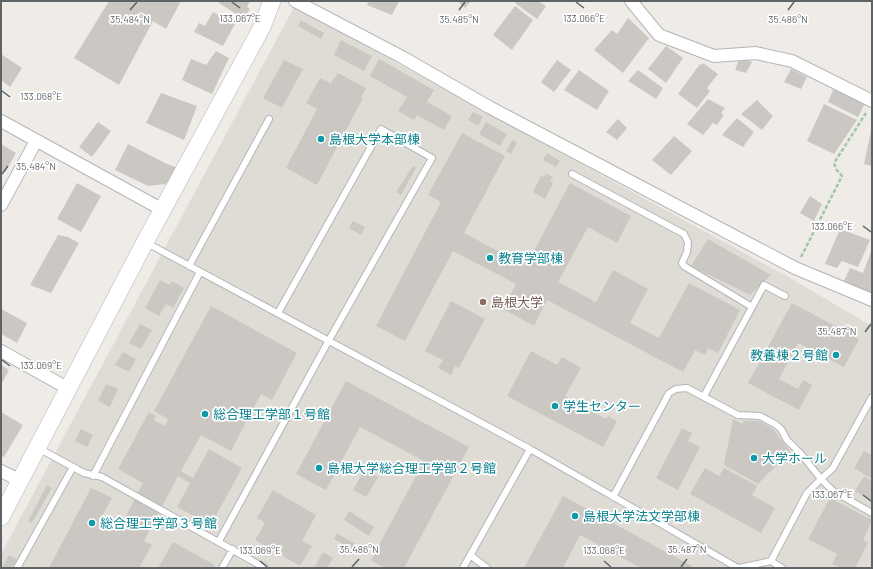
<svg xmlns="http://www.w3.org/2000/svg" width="873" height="569" viewBox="0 0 873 569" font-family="Barlow,'Noto Sans JP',sans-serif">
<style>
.education{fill:#dfdcd5}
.building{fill:#cbc7c3}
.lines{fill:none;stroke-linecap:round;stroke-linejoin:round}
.lane-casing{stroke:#b2b5b8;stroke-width:8}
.street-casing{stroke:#b2b5b8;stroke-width:14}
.secondary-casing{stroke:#b1b5b8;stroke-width:18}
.path{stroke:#a1c7a5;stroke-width:2.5;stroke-dasharray:4 2;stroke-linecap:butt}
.lane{stroke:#fff;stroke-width:6}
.street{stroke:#fff;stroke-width:12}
.secondary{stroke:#fff;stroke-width:17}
.ticks{fill:none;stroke:#5e6366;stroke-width:1.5}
.culture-dot{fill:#0f9aa8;stroke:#fff;stroke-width:1.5}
.education-dot{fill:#8d6e63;stroke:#fff;stroke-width:1.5}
.labels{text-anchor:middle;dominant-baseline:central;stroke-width:3.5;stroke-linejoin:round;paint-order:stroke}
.culture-label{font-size:13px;fill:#0d838f;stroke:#fff;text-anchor:start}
.education-label{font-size:13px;fill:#785e54;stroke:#fff;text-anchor:start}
.ticks-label{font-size:10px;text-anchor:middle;fill:#5e6366;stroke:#fff;stroke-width:3.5;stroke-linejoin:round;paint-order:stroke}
</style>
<rect width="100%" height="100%" fill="#efece7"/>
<!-- education -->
<path class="education" d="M294,7L790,278L872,326V568H1V554Z"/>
<!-- building -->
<path class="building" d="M109,1H175L180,3L166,29L153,21L119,85L74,58Z
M220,1H250L247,7L250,9L244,19L219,3Z
M369,1H399L392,15L367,5Z
M461,1H471L465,8L459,3Z
M517,1H538L546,6L537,19L515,3Z
M515,6L533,20L512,50L493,35Z
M213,12L235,24L223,46L194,32L199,23L205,26Z
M628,18L649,38L623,73L594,50L612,30L617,34Z
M301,20L324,33L321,39L298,26Z
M341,40L372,56L364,71L334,55Z
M666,46L683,58L666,83L648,69Z
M216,51L229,58L212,94L182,80L191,59L206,65Z
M1,54L22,68L10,87L1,80Z
M740,57L752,62L746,73L735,70Z
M379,59L434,90L427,102L452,116L444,130L417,115L414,120L398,111L407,97L370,76Z
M284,60L303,69L282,108L263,98Z
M557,60L571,70L554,92L541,82Z
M703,63L718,74L707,88L710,91L697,108L678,94L700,64L702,65Z
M791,69L807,77L801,89L784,82Z
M579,70L609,91L597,110L564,90Z
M638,70L663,88L656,99L628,81Z
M338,73L366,88L361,97L363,98L317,185L286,168L317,109L306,103L320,78L331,83Z
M834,88L865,103L858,117L828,102Z
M161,93L197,106L184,140L146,123Z
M708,99L725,108L721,113L724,115L717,125L713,123L703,135L687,124Z
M757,100L773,116L762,130L741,114Z
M824,104L857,120L834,154L807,141Z
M473,112L483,117L478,126L468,120Z
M737,118L754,132L743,147L722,135Z
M618,119L627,128L617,140L606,132Z
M98,122L111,131L92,157L79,147Z
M486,122L507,134L500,146L479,134Z
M871,131H872V166L864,164Z
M462,133L505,156L464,233L526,266L570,183L631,216L617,243L588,227L558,282L596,302L613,270L648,289L630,323L659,338L689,283L740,310L718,353L708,348L705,355L695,350L683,372L547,300L534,326L503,309L516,284L453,251L405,341L376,326L441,202L428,195Z
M674,136L692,151L671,175L652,160Z
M512,140L517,142L511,154L506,151Z
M1,144L16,153L5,172L1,170Z
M128,144L167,164L178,168L166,184L148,186L115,170Z
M547,153L560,161L556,167L543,160Z
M413,166L416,168L401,195L396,192Z
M546,174L553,177L550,181L553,183L545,199L533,192L541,176L544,177Z
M77,183L101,196L81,232L57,219Z
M810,196L822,204L814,221L800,213Z
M353,221L365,227L361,235L349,228Z
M840,229L870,240L858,267L842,261L837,268L825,264Z
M58,235L68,237L79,243L51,293L30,285Z
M708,239L771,275L750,295L691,266Z
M872,249V298L842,285L850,268L863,273Z
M160,280L170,285L172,281L184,288L173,308L166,304L159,316L145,308Z
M451,301L485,319L459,368L455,366L451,375L438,368L443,360L425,351Z
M792,303L859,339L844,367L798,343L779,379L798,389L803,380L812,385L799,410L748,383Z
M211,306L297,353L272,400L261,394L231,451L201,435L181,471L193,478L209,449L242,468L211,525L177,507L190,483L178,476L144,541L152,545L139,568H49L91,488L112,498L101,518L120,528L143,483L118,469L149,412L156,416L154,420L165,426L168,419L154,411Z
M1,309L27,323L17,343L1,334Z
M140,324L152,330L141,349L129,343Z
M531,351L557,365L562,357L581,368L565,396L606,419L608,416L617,421L603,447L507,396Z
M123,352L136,359L129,372L115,365Z
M1,365L9,370L1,385Z
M346,381L469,447L404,568H385L371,560L424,461L360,427L326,490L296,474Z
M106,384L118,389L110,407L98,401Z
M1,412L23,425L4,457L1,456Z
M733,419L742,424L744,421H759L772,428L790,451L758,484L724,465Z
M682,428L692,433L688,441L700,447L678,490L656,478Z
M81,429L93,435L87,447L75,441Z
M864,451L872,455V479L854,468Z
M705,468L719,476L724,468L757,486L752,495L775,508L761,533L690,494Z
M365,469L378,477L366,497L353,490Z
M864,476L872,481V501L855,491Z
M47,485L52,488L32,523L28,521Z
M273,490L316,515L302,541L312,546L300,566L255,540L265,523L257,518Z
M563,496L692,566L691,568H641L580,535L563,568H524Z
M830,498L872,520L863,540L868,543L855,568H841L832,564L837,554L808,539Z
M349,511L374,527L369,536L344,520Z
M337,533L362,548L359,553L334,539Z
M173,542L215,565L213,568H158Z
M323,552L333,558L327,568H314Z
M9,555L17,559L11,568H2Z"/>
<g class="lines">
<defs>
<path id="lane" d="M572,174L684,234L688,242L687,252L682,263L684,266L752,307
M145,242L530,449L738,568
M189,266L269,119
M704,396L764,285L785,296
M872,397L833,468L821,479L833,491L872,513
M38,448L84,473L102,477L265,568
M93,476L200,272
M613,497L669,393L676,389L687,388L738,415L760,416L775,424L781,429L787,440L801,454L821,479L807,493L771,561
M219,541L329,340L432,158L381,129L278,313
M470,555L487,568
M17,568L73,467
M222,568L233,549
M463,568L530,449
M739,568L771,561L782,568"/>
<path id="street" d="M295,1L402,57L489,107L795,268L872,300
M631,1L659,35L714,56L756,53L792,61L872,101
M1,121L163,210
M1,205L36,141
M1,351L69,389
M1,471L21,481"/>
<path id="secondary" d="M1,517L145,242L262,27L272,1"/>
</defs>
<!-- lane casing -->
<use href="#lane" class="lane-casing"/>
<!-- street casing -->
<use href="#street" class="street-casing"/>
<!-- secondary casing -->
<use href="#secondary" class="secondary-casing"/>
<!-- path -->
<path class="path" d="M801,257L842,176L836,169L834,163L866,113"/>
<!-- lane -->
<use href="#lane" class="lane"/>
<!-- street -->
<use href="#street" class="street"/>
<!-- secondary -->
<use href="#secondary" class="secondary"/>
</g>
<!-- ticks -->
<path class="ticks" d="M232,2L240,8M576,2L584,8M130,10L137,2M459,10L465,2M788,10L794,2M2,91L10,97M2,174L8,166M863,226L871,232M865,332L871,324M2,360L10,366M863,495L871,501M260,561L267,567M604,561L611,567M352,567L359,559M681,567L687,559"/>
<!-- markers -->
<g class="culture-dot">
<circle cx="321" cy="139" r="4"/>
<circle cx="490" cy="258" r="4"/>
<circle cx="836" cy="355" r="4"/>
<circle cx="555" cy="406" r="4"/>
<circle cx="205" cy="414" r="4"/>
<circle cx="754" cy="458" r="4"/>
<circle cx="319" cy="468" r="4"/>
<circle cx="575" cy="516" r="4"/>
<circle cx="92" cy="523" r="4"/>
</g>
<circle class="education-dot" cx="483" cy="302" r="4"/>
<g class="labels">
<!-- culture labels -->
<g class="culture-label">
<text x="329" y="139">島根大学本部棟</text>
<text x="498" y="258">教育学部棟</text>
<text x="828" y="355" text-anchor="end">教養棟２号館</text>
<text x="563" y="406">学生センター</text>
<text x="213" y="414">総合理工学部１号館</text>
<text x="762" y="458">大学ホール</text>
<text x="327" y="468">島根大学総合理工学部２号館</text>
<text x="583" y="516">島根大学法文学部棟</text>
<text x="100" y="523">総合理工学部３号館</text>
</g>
<!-- education labels -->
<g class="education-label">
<text x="491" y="302">島根大学</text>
</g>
</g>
<g class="ticks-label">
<text x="240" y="22">133.067°E</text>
<text x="584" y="22">133.066°E</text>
<text x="130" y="23">35.484°N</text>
<text x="459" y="23">35.485°N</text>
<text x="788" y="23">35.486°N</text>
<text x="41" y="100">133.068°E</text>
<text x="36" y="170">35.484°N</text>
<text x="832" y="230">133.066°E</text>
<text x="837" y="335">35.487°N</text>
<text x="41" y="369">133.069°E</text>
<text x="832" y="498">133.067°E</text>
<text x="359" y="553">35.486°N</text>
<text x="687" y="553">35.487°N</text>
<text x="260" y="554">133.069°E</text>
<text x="604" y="554">133.068°E</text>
</g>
<!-- border -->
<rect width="873" height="569" fill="none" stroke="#5e6366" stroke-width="4"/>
</svg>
